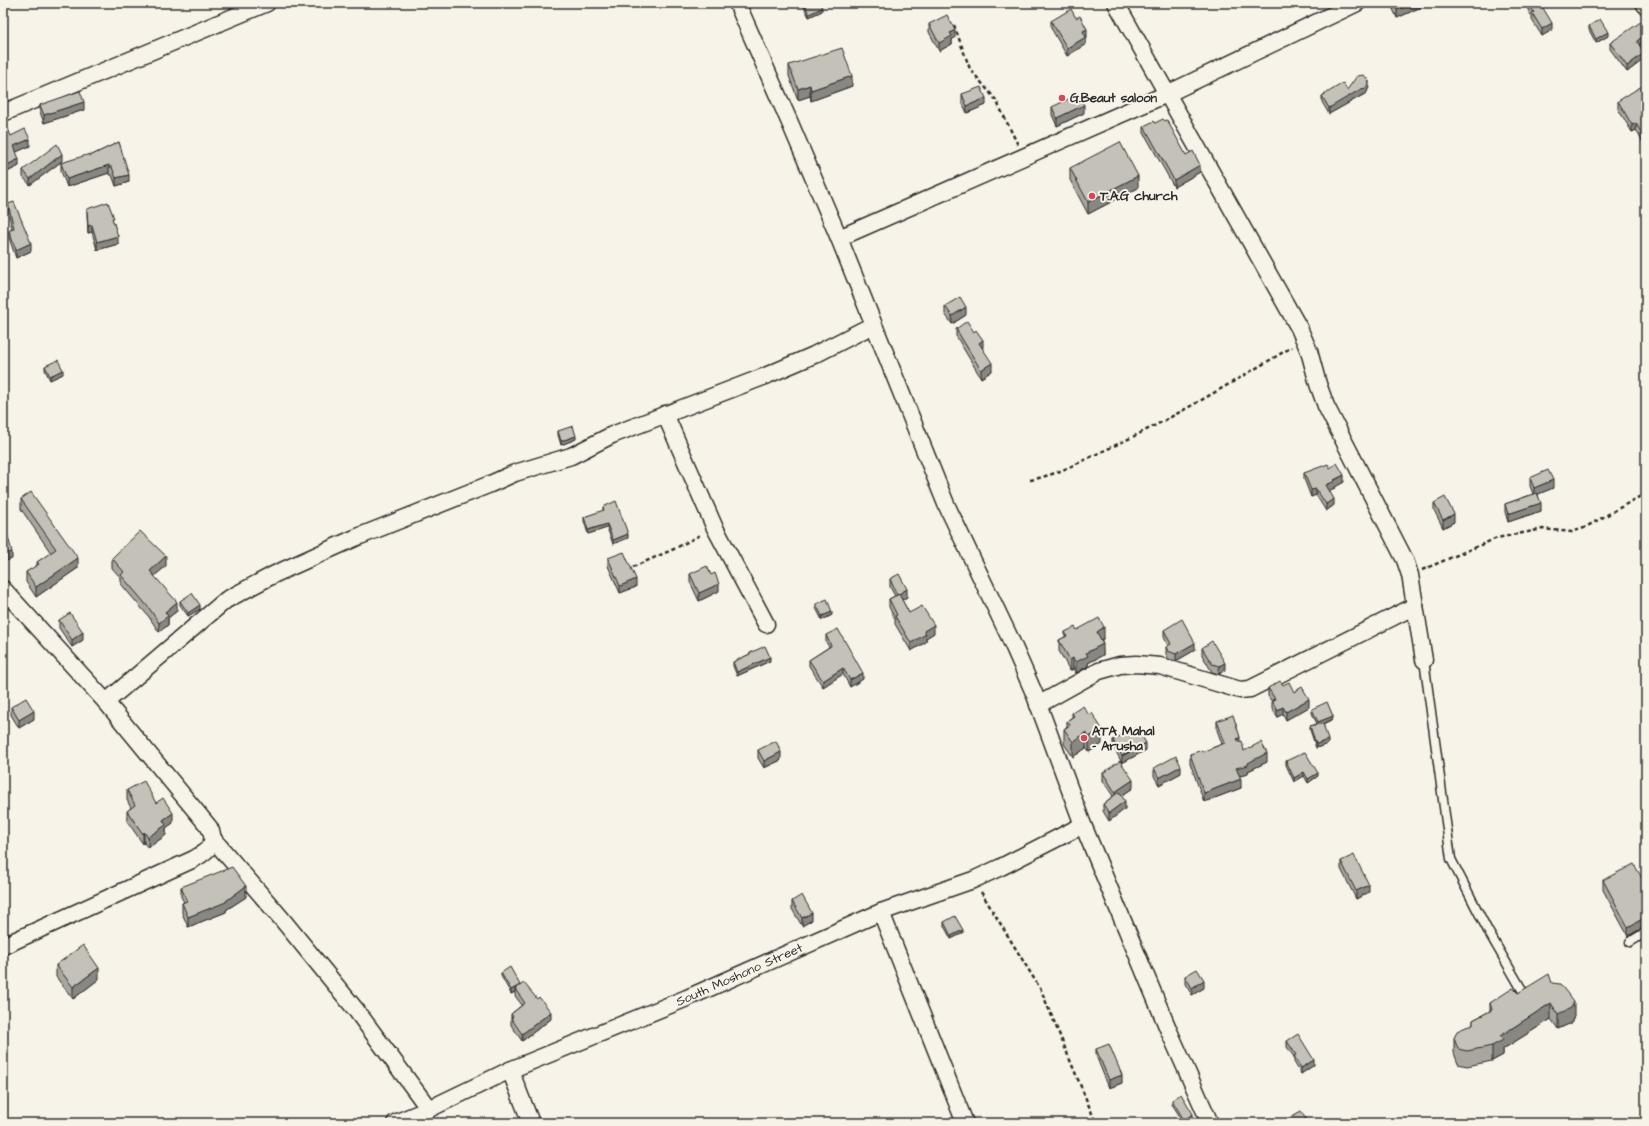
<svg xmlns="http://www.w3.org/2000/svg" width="1649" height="1126" viewBox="0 0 1649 1126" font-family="'Architects Daughter',sans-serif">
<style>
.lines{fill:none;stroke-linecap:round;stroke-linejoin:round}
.lane-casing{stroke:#2b2b2b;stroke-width:11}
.street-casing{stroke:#2b2b2b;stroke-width:19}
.path{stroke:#2b2b2b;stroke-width:2.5;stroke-dasharray:4 3;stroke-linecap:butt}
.lane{stroke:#f7f3e8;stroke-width:8}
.street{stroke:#f7f3e8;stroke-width:16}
.wall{fill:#a9a69f;stroke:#2b2b2b}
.shaded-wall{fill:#898782;stroke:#2b2b2b}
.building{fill:#c4c1b9;stroke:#2b2b2b}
.poi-dot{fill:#d1495b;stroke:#f7f3e8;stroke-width:1.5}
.labels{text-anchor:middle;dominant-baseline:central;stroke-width:4;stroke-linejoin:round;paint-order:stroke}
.poi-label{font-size:13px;font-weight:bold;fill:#2b2b2b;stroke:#f7f3e8;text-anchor:start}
.street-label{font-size:13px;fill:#2b2b2b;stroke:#f7f3e8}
</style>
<rect width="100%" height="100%" fill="#f7f3e8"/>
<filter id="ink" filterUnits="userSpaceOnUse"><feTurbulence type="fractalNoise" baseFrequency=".025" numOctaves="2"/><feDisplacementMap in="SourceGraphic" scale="8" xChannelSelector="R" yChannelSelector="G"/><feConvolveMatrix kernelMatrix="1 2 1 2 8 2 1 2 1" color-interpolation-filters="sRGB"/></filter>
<g filter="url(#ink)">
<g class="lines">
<defs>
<path id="lane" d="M1424,660L1451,859L1488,931L1525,995
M1630,942L1646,932"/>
<g id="street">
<path d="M737,3L790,123L839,238L946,504L1009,636L1034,693L1083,825L1169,1031L1210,1123"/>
<path d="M1116,3L1299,328L1309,351L1318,384L1326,406L1405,560L1410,575L1424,660"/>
<path d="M1644,3L1646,6"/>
<path d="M3,113L267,3"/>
<path d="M839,238L1167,94L1357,3"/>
<path d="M665,414L714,526L766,624"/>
<path d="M3,589L106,702L209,827C218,843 208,851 194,859L3,946"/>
<path d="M106,702L226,600L275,574L355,538L488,485L515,473L571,456L612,435L763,377L814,355L873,325"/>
<path d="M1038,705L1099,671L1120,665L1136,664L1160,666L1240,690L1250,689L1415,606"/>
<path d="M213,839L281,918L356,1010L429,1109"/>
<path d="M881,912L965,1123"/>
<path d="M510,1070L531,1123"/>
<path id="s1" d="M395,1123L429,1109L510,1070L687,998L881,912L973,880L1001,867L1083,825"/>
</g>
</defs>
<!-- lane casing -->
<use href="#lane" class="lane-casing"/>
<!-- street casing -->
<use href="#street" class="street-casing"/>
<!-- path -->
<path class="path" d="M954,25L970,69L996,100L1018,145
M1030,480C1056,475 1078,463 1101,452C1167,422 1229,384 1292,347
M633,567L674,549L702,534
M1422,570L1497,538L1543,529L1572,532L1584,528L1646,493
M981,892L1041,990L1096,1123"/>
<!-- lane -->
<use href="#lane" class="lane"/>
<!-- street -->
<use href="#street" class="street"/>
</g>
<!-- wall -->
<path class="wall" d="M804,3L822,11L809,17L804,7Z
M1392,3H1421V7L1397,18L1392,7Z
M1528,3L1552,30L1542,36L1532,20V17L1528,10Z
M1076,18L1087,37L1086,44L1067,56L1051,28V21Z
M929,24L955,38L952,39V44L939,51L929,32Z
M1589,26L1608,36L1596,43L1589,30Z
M1646,28V40L1640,45L1644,59L1627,72L1610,49V43Z
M789,65L852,86L811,101L810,96L798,100L789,76Z
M1369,87L1366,94L1361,96L1329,114L1322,102V96L1347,90Z
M962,94L986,105L967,113L962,102Z
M1618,101L1643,107V109L1646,115V148L1636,130L1632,132L1618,109Z
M40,105L84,110L44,123L40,112Z
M1052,107L1084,113L1057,126L1052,115Z
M1155,123L1186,155L1200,172L1174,187L1144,133V126Z
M3,132L30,146L16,152L19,166L5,173L4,171Z
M119,142L129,182L116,186L112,175H109V173L67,187L61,171V163L90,156Z
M62,161L30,185L23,177V170Z
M1070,168L1138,188L1088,214L1070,180Z
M8,204L31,251L16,258L9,238V231L12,229L8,211Z
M87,209L114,223L118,244L97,250L92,232L88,233L87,216Z
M945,306L966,315L952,324L945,314Z
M956,329L983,348H982L992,371L981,378L956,336Z
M45,366L63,374L50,380L45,370Z
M558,431L576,439L561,445L558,435Z
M1330,468L1344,482L1335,487V488L1329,490L1334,505L1326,511L1316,495L1311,497L1304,479V473Z
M1530,478L1553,488L1538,494L1541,511L1508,522L1505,512V504L1533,494L1530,486Z
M21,499L78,568L36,597L26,582V572L37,566V562L51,553L21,509Z
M1434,503L1454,522L1443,528L1434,510Z
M603,507L628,538L613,544L607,528L588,534L584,521V517L603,511Z
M112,558L166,566L154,576L177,611L168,618V625L159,632L149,617L121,584V578L112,568Z
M608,558L636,587L620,593L608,566Z
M690,574L719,591L699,601L690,582Z
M890,579L907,597L902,600L909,613L934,633L926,638V642L911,651L895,624V619L889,607V599L895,596L890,587Z
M180,601L200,609L188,616L180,605Z
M816,604L832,615L822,620L816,608Z
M59,620L83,640L72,647L59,628Z
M1077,630L1104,638L1102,640L1103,655L1088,663V666L1076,673L1073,669L1070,671L1059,651V640L1065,637V632Z
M1164,630L1195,650L1176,661L1168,659L1166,654V647L1168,646L1164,637Z
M826,635L863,679L850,687L843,674L823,687L809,666V660L829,647L826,642Z
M1202,648L1225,670L1219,674L1212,672L1202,655Z
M750,653L770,661L737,676L733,666V662L750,654Z
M1283,685L1294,692L1309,707L1286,720L1283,714L1277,717L1272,708V702L1268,696V688Z
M11,707L34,719L19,728L11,715Z
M1312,709L1333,719L1323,724L1328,744L1316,748L1310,730V726L1317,724L1312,713Z
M1072,713L1102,744L1089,752L1086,748L1073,757L1064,744V729L1067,726V721L1072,717Z
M1217,721L1240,742L1244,751L1267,762L1248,771V774L1239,776L1241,788L1204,802L1190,763V754L1202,752L1222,744L1217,730Z
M1113,740L1146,750L1122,763L1113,746Z
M758,750L781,760L764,768L758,758Z
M1286,761L1318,776L1308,783L1304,776L1294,782L1286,765Z
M1154,768L1181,773L1159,785L1154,776Z
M1103,773L1133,788L1121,796L1125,809L1109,821L1103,811V804L1113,796L1103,781Z
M127,790L156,803L173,823L166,828V835L148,848L144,843L143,844L127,821V811L131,808L127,800Z
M1341,861L1369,892L1356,899L1341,869Z
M1646,879V926L1628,936L1603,890V880H1643Z
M181,887L246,897L226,910V912L188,927L182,913V903L184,902L181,897Z
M792,901L812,920L802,926L792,909Z
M944,922L963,933L951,939L944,926Z
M56,965L99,979L73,999L56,977Z
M501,973L520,986L551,1019L522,1041L511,1025V1014L522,1005L515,996V992L511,994L501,976Z
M1185,976L1204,988L1192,995L1185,984Z
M1552,983L1574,1017L1571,1023L1558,1029L1551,1019L1503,1049V1055L1492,1061L1467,1066L1458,1064L1454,1053V1038L1473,1024V1020L1490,1011V1003L1518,993Z
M1287,1041L1314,1065L1301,1074L1294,1062V1057L1287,1047Z
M1096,1049L1122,1083L1109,1088L1096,1056Z
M1172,1100L1193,1118L1185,1123H1184L1172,1104Z"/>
<!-- shaded-wall -->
<path class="shaded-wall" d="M1413,3H1421V7L1397,18V10Z
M822,8V11L809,17V14Z
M1552,23V30L1542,36V29Z
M1087,29V37L1083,38V31Z
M955,30V38L952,39V44L939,51V43L950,33Z
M1608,32V36L1596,43V39Z
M1646,34V40L1637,46V41Z
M1086,37V44L1067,56V48Z
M1644,53V59L1627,72V66Z
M852,76V86L811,101V90Z
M1369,81V87L1366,94L1361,96L1329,114V108Z
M810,85V96L798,100V89Z
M986,98V105L967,113V106Z
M1646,98V105L1643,107V114L1640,101Z
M84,102V110L44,123V115Z
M1084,105V113L1057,126V118Z
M1636,123V130L1632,132V125Z
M30,139V146L14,153V146Z
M62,154V161L30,185V179Z
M19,159V166L5,173V166Z
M109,165V173L67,187V179Z
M1200,165V172L1174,187V180Z
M129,175V182L116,186V178Z
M1138,176V188L1088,214V202Z
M92,225V232L88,233V226Z
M118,236V244L97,250V242Z
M31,243V251L16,258V250Z
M966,307V315L952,324V316Z
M983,340V348L979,351V343Z
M992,363V371L981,378V370Z
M63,370V374L50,380V376Z
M576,436V439L561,445V441Z
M1344,475V482L1335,487V488L1326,492V485Z
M1553,480V488L1534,496V488Z
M1316,489V495L1311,497V490Z
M1334,499V505L1326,511V504Z
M1541,503V511L1508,522V514Z
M1454,514V522L1443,528V520Z
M607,524V528L588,534V530Z
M628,534V538L613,544V540Z
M12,552V559L3,562V554Z
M166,556V566L150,580V571Z
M78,558V568L36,597V587Z
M636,579V587L620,593V586Z
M719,584V591L699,601V593Z
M907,589V597L897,602V595Z
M177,602V611L168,618V625L159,632V623L165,612Z
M200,605V609L188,616V613Z
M832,612V615L822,620V616Z
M934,625V633L926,638V642L911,651V643L924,631Z
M1104,627V638L1097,643V632Z
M83,632V640L72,647V640Z
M1195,643V650L1176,661V654Z
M1103,644V655L1088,663V666L1076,673V662L1086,653Z
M770,657V661L737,676V672Z
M1073,658V669L1070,671V660Z
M1225,663V670L1219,674V666Z
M843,668V674L823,687V681Z
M863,673V679L850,687V680Z
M1309,699V707L1286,720V712Z
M1283,707V714L1277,717V710Z
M34,711V719L19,728V720Z
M1333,716V719L1318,726V722Z
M1102,729V744L1089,752V737Z
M1086,732V748L1073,757V742Z
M1240,737V746L1237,739Z
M1328,740V744L1316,748V744Z
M1146,743V750L1122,763V756Z
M781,752V760L764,768V761Z
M1267,753V762L1248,771V774L1236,777V768Z
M1181,766V773L1159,785V778Z
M1304,772V776L1294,782V778Z
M1318,773V776L1308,783V779Z
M1241,779V788L1204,802V793Z
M1133,780V788L1115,800V792Z
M1125,801V809L1109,821V813Z
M173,813V823L166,828V835L148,848V837L163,820Z
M144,832V843L143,844V834Z
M1369,885V892L1356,899V891Z
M246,886V897L226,910V912L188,927V917L226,901Z
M812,913V920L802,926V918Z
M1646,917V926L1628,936V927Z
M963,930V933L951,939V936Z
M99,968V979L73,999V987Z
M1204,980V988L1192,995V988Z
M520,985V989H515V992L511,994V990Z
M1574,1002V1017L1571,1023L1558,1029V1014Z
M1551,1003V1019L1503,1049V1055L1492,1061V1046L1500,1036Z
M551,1012V1019L522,1041V1034Z
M1314,1060V1065L1301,1074V1068Z
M1122,1075V1083L1109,1088V1080Z
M1193,1114V1118L1185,1123H1184V1120Z"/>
<!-- building -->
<path class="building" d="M804,3H820L822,8L809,14Z
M1393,3H1413L1397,10Z
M1528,3H1540L1552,23L1542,29L1532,13L1534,12Z
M1071,9L1076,18L1080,16L1087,29L1083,31L1086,37L1067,48L1051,21Z
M947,15L955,30L950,33L952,36L939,43L929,24Z
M1600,19L1608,32L1596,39L1589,26Z
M1642,21L1646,28V34L1637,41L1644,53L1627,66L1610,43Z
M842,48L852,76L811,90L810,85L798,89L789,65Z
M1364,75L1369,81L1366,88L1361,89L1329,108L1322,96L1343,83L1347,90L1357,76Z
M1646,84V98L1640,101L1643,106L1642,107L1646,115V141L1636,123L1632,125L1618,101L1637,89Z
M981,87L986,98L967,106L962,94Z
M80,91L84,102L44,115L40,105Z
M1079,94L1084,105L1057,118L1052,107Z
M1163,119L1165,121L1167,120L1186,155L1193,151L1200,165L1174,180L1144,126L1154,121L1155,123Z
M8,129L11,136L25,129L30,139L14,146L19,159L5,166L4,164H3V132Z
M119,142L129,175L116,178L112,167H109V165L67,179L61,163L90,154V156Z
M1120,142L1138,176L1088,202L1070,168Z
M57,144L62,154L30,179L23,170Z
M14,202L31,243L16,250L9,231L14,228L8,204Z
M108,202L114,218H112L118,236L97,242L92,225L88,226L87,209Z
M960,297L966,307L952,316L945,306Z
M967,321L974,332L976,330L983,340L979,343L992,363L981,370L956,329Z
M58,360L63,370L50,376L45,366Z
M573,426L576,436L561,441L558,431Z
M1337,463L1344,475L1334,480L1335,481L1326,485L1334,499L1326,504L1316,489L1311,490L1304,473L1328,464L1330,468Z
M1548,470L1553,480L1534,488L1530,478Z
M31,492L78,558L36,587L26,572L39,564L37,562L56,549L21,499Z
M1537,493L1541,503L1508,514L1505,504Z
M1445,497L1454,514L1443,520L1434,503Z
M616,501L628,534L613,540L607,524L588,530L584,517L604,510L603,507Z
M3,518L12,552L3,554Z
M140,531L166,556L150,571L177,602L165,612L168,616L159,623L149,608L121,575L124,572L112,558Z
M624,552L636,579L620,586L608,558Z
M707,566L711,575L715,573L719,584L699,593L690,574Z
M899,574L907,589L897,595L890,579Z
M192,593L200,605L188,613L180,601Z
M899,594L909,613L922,606L934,625L924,631L926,634L911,643L895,616L897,615L889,599Z
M827,599L832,612L822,616L816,604Z
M70,613L83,632L72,640L59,620Z
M1099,618L1104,627L1097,632L1103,644L1086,653L1088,656L1076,662L1073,658L1070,660L1059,640L1067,636L1065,632L1075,627L1077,630Z
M1182,619L1195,643L1176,654L1168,651L1166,647L1171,644L1164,630Z
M838,629L863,673L850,680L843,668L823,681L809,660L831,646L826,635Z
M1212,641L1225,663L1219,666L1212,664L1202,648Z
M765,646L770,657L737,672L733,662L750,654V653Z
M1280,681L1283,685L1289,682L1294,692L1302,687L1309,699L1286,712L1283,707L1277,710L1272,700L1275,699L1268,688Z
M26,698L34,711L19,720L11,707Z
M1327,702L1333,716L1318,722L1312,709Z
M1083,706L1089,715L1092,713L1102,729L1089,737L1086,732L1073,742L1064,729L1070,725L1067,721L1074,716L1072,713Z
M1233,715L1240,737L1237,739L1239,742L1242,741L1244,751L1261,742L1267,753L1248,763V765L1236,768L1241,779L1204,793L1190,754L1202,750V752L1225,743L1217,721Z
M1323,723L1328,740L1316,744L1310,726Z
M1137,727L1146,743L1122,756L1113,740Z
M776,741L781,752L764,761L758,750Z
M1305,752L1318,773L1308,779L1304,772L1294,778L1286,761Z
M1176,756L1181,766L1159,778L1154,768Z
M1120,761L1133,780L1115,792L1103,773Z
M144,781L156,803L163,798L173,813L163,820L166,825L148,837L144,832L143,834L127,811L135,805L127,790Z
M1119,792L1125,801L1109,813L1103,804Z
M1354,855L1369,885L1356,891L1341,861Z
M1634,864L1643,880L1646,879V917L1628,927L1603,880Z
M232,867L246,886L226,901V902L188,917L182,903L187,901L181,887Z
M802,895L812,913L802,918L792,901Z
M955,916L963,930L951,936L944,922Z
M83,945L99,968L73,987L56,965Z
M510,967L520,985L511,990L501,973Z
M1197,969L1204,980L1192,988L1185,976Z
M1549,974L1552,983L1560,984L1574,1002L1571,1008L1558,1014L1551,1003L1500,1036L1503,1040L1492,1046L1467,1051L1458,1049L1454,1038L1457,1031L1473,1024V1020L1492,1010L1490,1003L1513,988L1518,993Z
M524,983L537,999L539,997L551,1012L522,1034L511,1018L513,1017L511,1014L525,1003L515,989Z
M1298,1034L1314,1060L1301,1068L1294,1056L1296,1055L1287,1041Z
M1109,1044L1122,1075L1109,1080L1096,1049Z
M1181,1094L1193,1114L1184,1120L1172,1100Z
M1301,1111L1308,1123H1280Z
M1158,1119L1161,1123H1150Z"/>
</g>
<!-- markers -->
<g class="poi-dot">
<circle cx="1062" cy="98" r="4"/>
<circle cx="1092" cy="196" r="4"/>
<circle cx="1084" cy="738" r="4"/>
</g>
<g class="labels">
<!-- poi labels -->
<g class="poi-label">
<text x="1070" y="98">G.Beaut saloon</text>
<text x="1100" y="196">T.A.G church</text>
<text x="1092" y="731">ATA Mahal<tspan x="1092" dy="15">- Arusha</tspan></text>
</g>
<!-- street labels -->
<g class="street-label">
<text stroke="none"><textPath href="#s1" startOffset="375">South Moshono Street</textPath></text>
</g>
</g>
<!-- margin -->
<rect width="1649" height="1126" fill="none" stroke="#f7f3e8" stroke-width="16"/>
<rect x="8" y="8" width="1633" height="1110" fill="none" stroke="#2b2b2b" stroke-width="1.5" filter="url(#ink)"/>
</svg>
